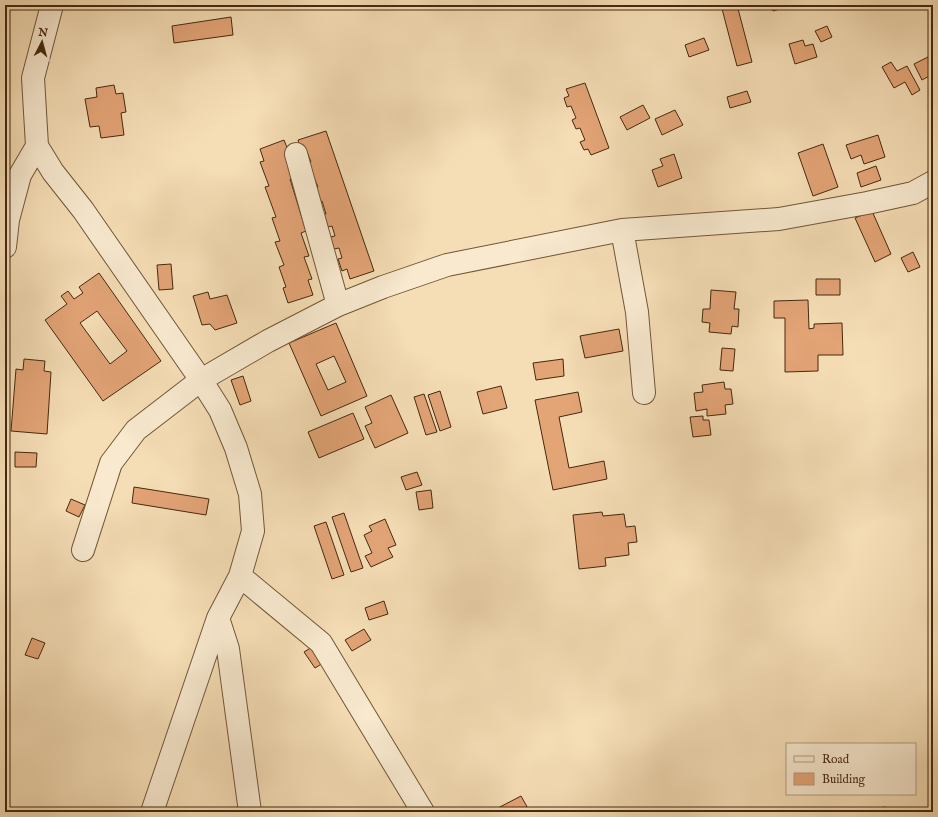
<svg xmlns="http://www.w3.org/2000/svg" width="938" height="817" viewBox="0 0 938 817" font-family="'IM FELL English',serif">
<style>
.building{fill:#e3a476;stroke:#45290f;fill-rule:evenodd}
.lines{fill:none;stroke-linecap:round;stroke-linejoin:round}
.minor-casing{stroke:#715638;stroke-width:24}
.minor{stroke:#f8e9cf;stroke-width:22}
</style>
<rect width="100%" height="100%" fill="#f5ddb5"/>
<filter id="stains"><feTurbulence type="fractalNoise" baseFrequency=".005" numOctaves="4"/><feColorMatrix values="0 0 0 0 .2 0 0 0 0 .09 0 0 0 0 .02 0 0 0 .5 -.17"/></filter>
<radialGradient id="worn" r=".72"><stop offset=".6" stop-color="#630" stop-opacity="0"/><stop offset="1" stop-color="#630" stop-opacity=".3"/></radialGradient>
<!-- building -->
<path class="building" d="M721,5H737L752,62L737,66Z
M771,5H792L773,11Z
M231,17L233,35L174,43L172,26Z
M827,26L832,37L821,42L815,31Z
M704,38L709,50L689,57L685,45Z
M803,40L805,46L813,44L817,57L795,64L789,44Z
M930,56L933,61V74L922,80L914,64Z
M891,62L897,71L907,66L920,90L912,95L905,82L894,88L882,67Z
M585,83L609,148L591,155L588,149L584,150L580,142L585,140L580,128L576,129L572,120L576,118L571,106L567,107L564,98L569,96L566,89Z
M114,85L116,94L123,93L126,112L121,113L124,135L101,138L99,126L90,127L85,99L97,97L96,88Z
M747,91L751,102L730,108L727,97Z
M643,105L650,118L627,130L620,117Z
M675,110L683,125L662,135L655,119Z
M326,131L374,271L350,279L347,269L342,271L338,259L342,258L339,248L334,249L330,237L335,236L332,226L328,227L323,214H326L322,201L319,202L314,188L318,187L313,175L311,176L306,163L311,162L307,152L302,153L298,140Z
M878,135L885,157L864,164L861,155L851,159L846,145Z
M284,140L290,155L294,178L290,179L306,231L301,233L309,256L304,257L312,279L308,280L313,295L288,303L283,288L286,287L279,267L284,265L275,242L280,241L272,218L276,217L265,187L269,186L260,162L264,161L260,149Z
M823,144L838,187L813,196L798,153Z
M674,154L682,178L658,187L652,170L663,166L660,159Z
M876,166L881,180L861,187L857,173Z
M872,211L891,254L875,262L855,218Z
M913,252L920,267L908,272L901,258Z
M171,264L173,289L159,290L157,265Z
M99,273L161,361L103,401L45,320L67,304L61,296L68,291L74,299L83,293L79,287ZM97,311L127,351L110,364L80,323Z
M816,279H840V295H816Z
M711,290L736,292L734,309H739L738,327L732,326L731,334L709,332L710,323L702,322L703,309H710Z
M208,292L210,299L227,295L237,323L215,330L210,324L202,325L193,296Z
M808,300L809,329L814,328V324L842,323L843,355H818V371L785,372V318H774V301Z
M336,323L367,396L321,416L289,343ZM334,356L346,382L328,390L316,364Z
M619,329L623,351L585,358L580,336Z
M722,348L735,349L733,371L720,370Z
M24,359L45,361L44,371L51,372L47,434L11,431L16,369L23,370Z
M563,359L564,376L536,380L533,363Z
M243,376L251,401L240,405L231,380Z
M724,382L725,389H731L733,404L725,405L726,414L707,416V409L696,411L694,393L703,392L702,385Z
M501,386L507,408L483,414L477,392Z
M440,391L451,427L440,431L428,395Z
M578,392L582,412L559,417L569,468L604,461L607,479L553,490L535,400Z
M424,394L437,432L426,435L414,397Z
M391,395L408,433L375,448L365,426L372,423L365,407Z
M353,413L364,439L319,458L308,432Z
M703,416V420H709L711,435L693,437L690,417Z
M15,452L37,453L36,467H15Z
M417,472L422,485L406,490L401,477Z
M134,487L209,499L206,515L132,503Z
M431,490L433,508L419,510L416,492Z
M71,499L85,505L79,517L66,511Z
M602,512L603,516L624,514L626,527L635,526L637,542L628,543L629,555L605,558L606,566L579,569L573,515Z
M344,513L363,568L351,572L332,517Z
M385,519L396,545L388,548L393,557L371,567L365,556L372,553L364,535L372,531L369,526Z
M326,522L344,575L332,579L314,526Z
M384,601L388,614L369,620L365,608Z
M364,629L371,640L352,651L345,640Z
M32,638L45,643L38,659L25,655Z
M312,647L323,663L315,668L304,652Z
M521,796L530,812H500L498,808Z
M883,807L898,809V812H883Z"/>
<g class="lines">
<defs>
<path id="minor" d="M52,5L33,78L37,146L53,172L83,210L201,380L220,410L236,448L250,494L253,531L240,576L218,618L152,812
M296,154L338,305
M622,230L637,312L644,393
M5,247L8,220L20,175L37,146
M83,550L111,463L136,430L201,380L268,341L338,305L383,287L447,265L622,230L779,219L867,203L913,193L933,182
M240,576L321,643L423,812
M218,618L228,649L250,812"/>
</defs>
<!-- minor casing -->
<use href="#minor" class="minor-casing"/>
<!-- minor -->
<use href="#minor" class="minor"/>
</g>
<!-- margin -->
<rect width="938" height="817" fill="none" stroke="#f5ddb5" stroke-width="20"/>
<rect x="6" y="6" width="926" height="805" fill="none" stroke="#45290f" stroke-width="2"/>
<rect x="10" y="10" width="918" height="797" fill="none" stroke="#45290f"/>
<!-- legend -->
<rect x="786" y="743" width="130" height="52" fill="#f8e9cf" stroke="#b09c82"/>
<rect x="794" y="756" width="20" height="6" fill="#f8e9cf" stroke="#b09c82"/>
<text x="822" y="763" font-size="12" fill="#45290f">Road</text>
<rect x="794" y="773" width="20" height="12" fill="#e3a476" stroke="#b09c82"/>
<text x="822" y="783" font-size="12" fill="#45290f">Building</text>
<!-- north arrow -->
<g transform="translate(42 42) rotate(6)" stroke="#f8e9cf" stroke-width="3" paint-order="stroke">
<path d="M0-3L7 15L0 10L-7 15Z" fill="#45290f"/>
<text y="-6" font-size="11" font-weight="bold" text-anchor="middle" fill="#45290f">N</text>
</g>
<rect width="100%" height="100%" filter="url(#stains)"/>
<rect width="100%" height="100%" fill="url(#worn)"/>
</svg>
